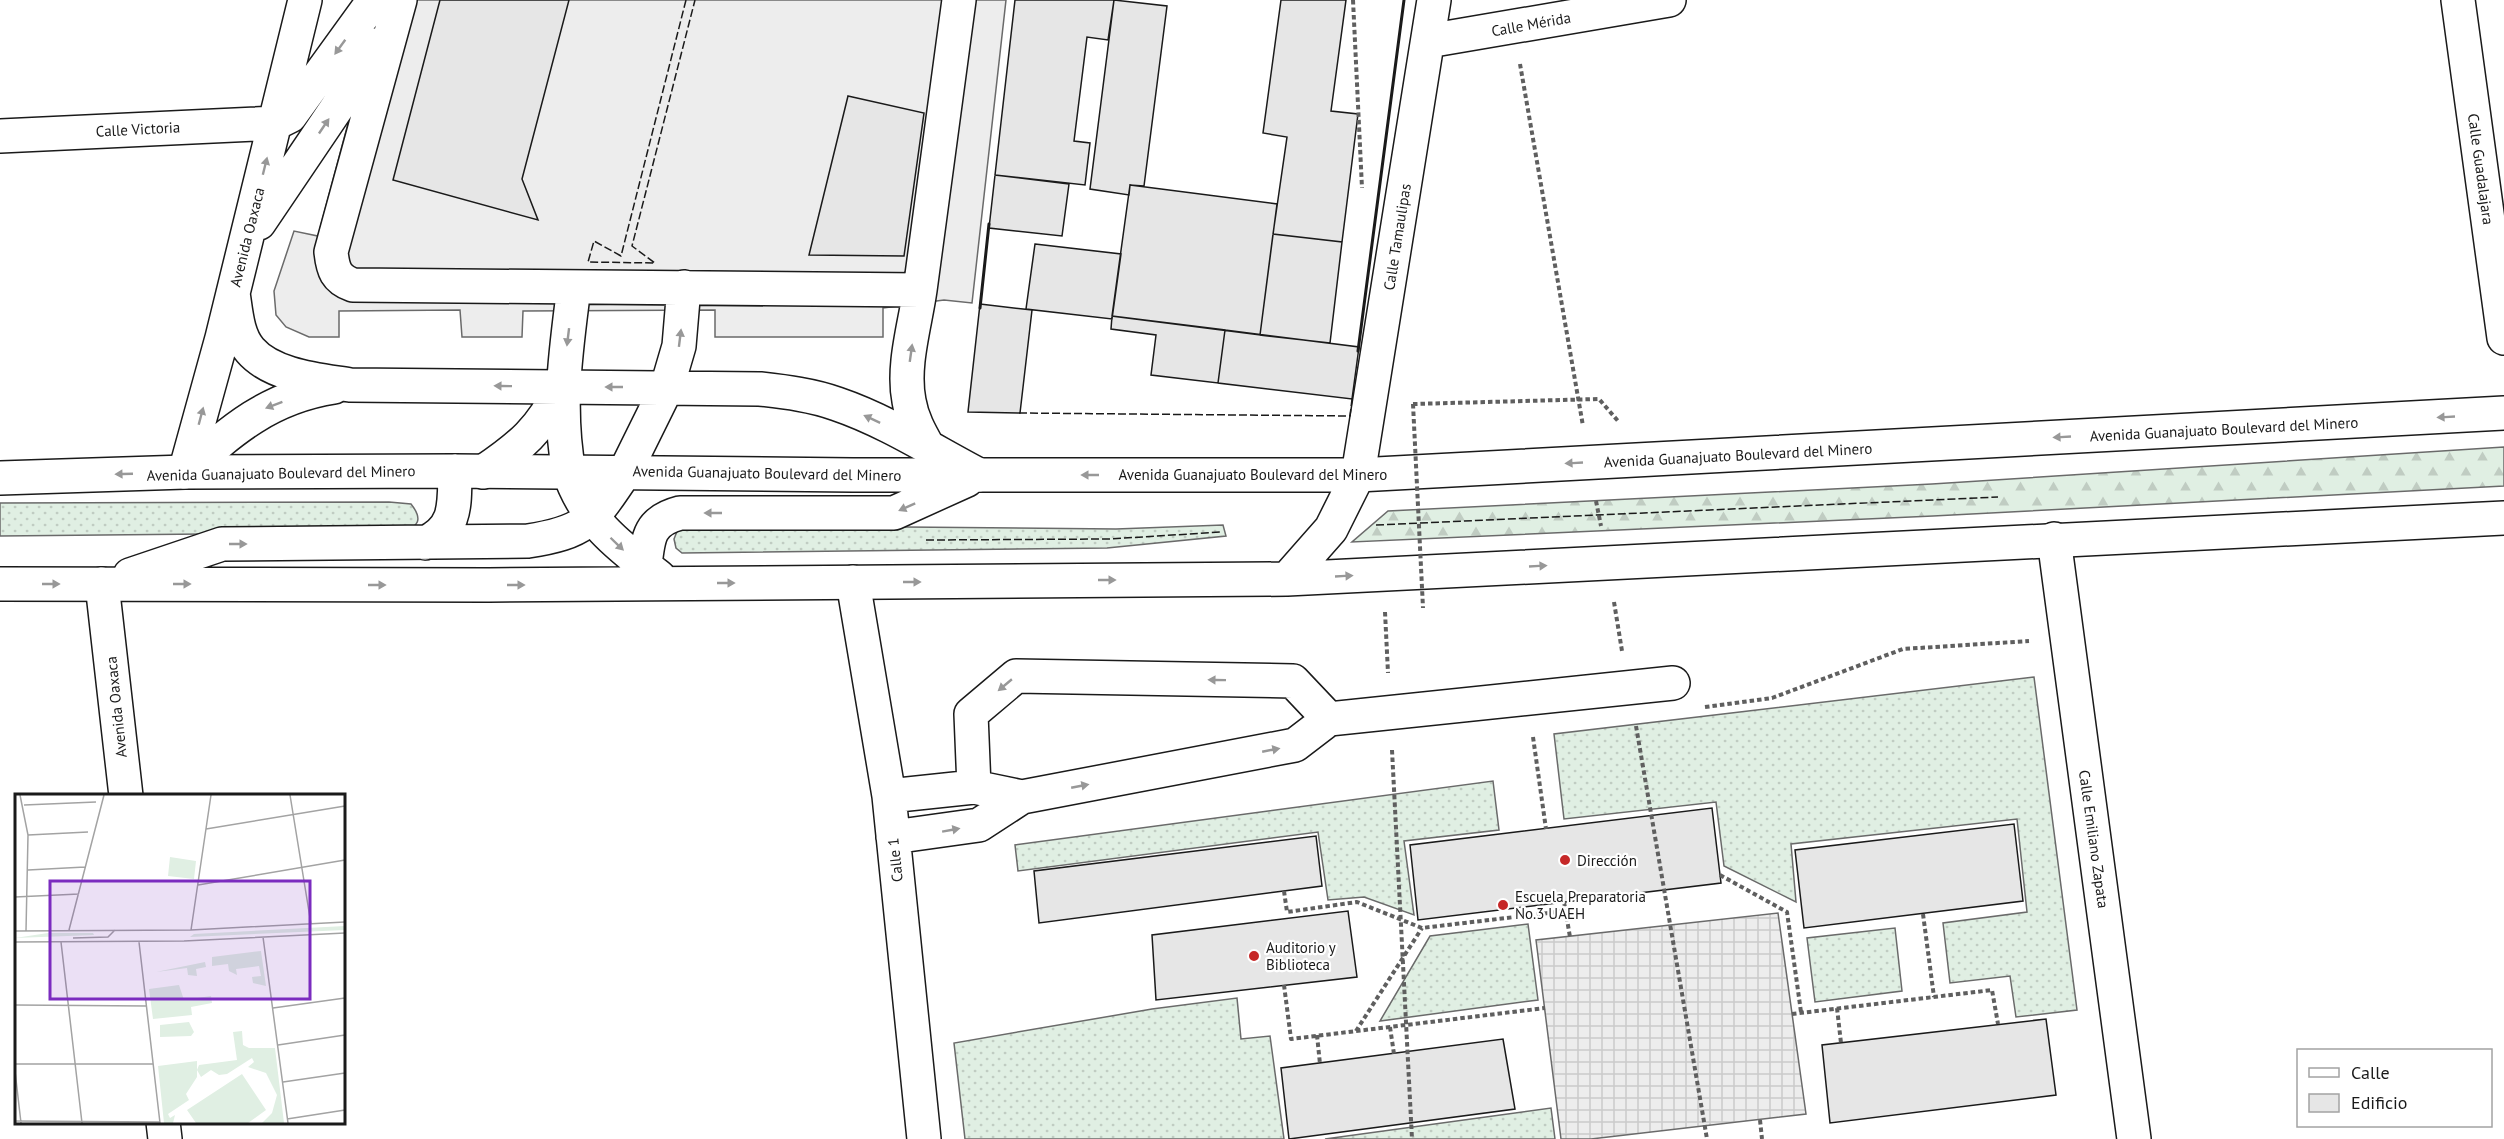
<svg xmlns="http://www.w3.org/2000/svg" width="2504" height="1139" viewBox="0 0 2504 1139" font-family="'PT Sans',sans-serif">
<style>
.grass{fill:url(#grass-dots);stroke:#6a6a6a;stroke-width:1.5}
.forest{fill:url(#forest-firs);stroke:#6a6a6a;stroke-width:1.5}
.parking{fill:#ededed;stroke:#6a6a6a;stroke-width:1.5}
.plaza{fill:url(#plaza-grid);stroke:#6a6a6a;stroke-width:1.5}
.building{fill:#e6e6e6;stroke:#1a1a1a;stroke-width:1.5}
.lines{fill:none;stroke-linecap:round;stroke-linejoin:round}
.minor-casing{stroke:#1a1a1a;stroke-width:36}
.major-casing{stroke:#1a1a1a;stroke-width:36}
.path{stroke:#5f5f5f;stroke-width:4;stroke-dasharray:4.5 3;stroke-linecap:butt}
.minor{stroke:#fff;stroke-width:33}
.major{stroke:#fff;stroke-width:33}
.path-bridge{stroke:#5f5f5f;stroke-width:4;stroke-dasharray:4.5 3;stroke-linecap:butt}
.fence{stroke:#1a1a1a;stroke-width:1.5;stroke-dasharray:8 3;stroke-linecap:butt}
.wall{stroke:#1a1a1a;stroke-width:3}
.oneway{fill:#989898}
.poi-dot{fill:#c62828;stroke:#fff;stroke-width:2}
.labels{text-anchor:middle;dominant-baseline:central;stroke-width:4.5;stroke-linejoin:round;paint-order:stroke}
.street-label{font-size:15px;fill:#1a1a1a;stroke:#fff}
.poi-label{font-size:15px;fill:#1a1a1a;stroke:#fff;text-anchor:start}
.inset-road{fill:none;stroke:#a3a3a3;stroke-width:1.5}
.view{fill:#7b2cbf;fill-opacity:0.15;stroke:#7b2cbf;stroke-width:3}
.inset-edge{fill:none;stroke:#1a1a1a;stroke-width:3}
</style>
<defs>
<pattern id="grass-dots" width="8" height="8" patternUnits="userSpaceOnUse" patternTransform="scale(1.5)"><rect width="8" height="8" fill="#e0efe3"/><path d="M2 2h.1M6 6h.1" fill="none" stroke="#c0ccc2" stroke-width="1.8" stroke-linecap="round"/></pattern>
<pattern id="forest-firs" width="22" height="20" patternUnits="userSpaceOnUse" patternTransform="scale(1.5)"><rect width="22" height="20" fill="#e0efe3"/><path d="M5 1l3.5 6h-7zM16 11l3.5 6h-7z" fill="#c0ccc2"/></pattern>
<pattern id="plaza-grid" width="8" height="8" patternUnits="userSpaceOnUse" patternTransform="scale(1.5)"><rect width="8" height="8" fill="#ededed"/><path d="M0 4h8M4 0v8" fill="none" stroke="#cbcbcb"/></pattern>
</defs>
<rect width="100%" height="100%" fill="#fff"/>
<!-- grass -->
<path class="grass" d="M389,502L411,504C423,519 419,527 402,532L0,536V503Z
M688,525L1116,529L1223,525L1226,536L1107,548L682,553L676,548L674,539L678,529Z
M2034,677L2077,1010L2016,1017L2010,976L1950,983L1943,923L2027,912L2017,819L1791,844L1796,902L1724,866L1716,802L1564,819L1554,734Z
M1493,781L1499,830L1404,841L1414,915L1364,897L1328,900L1318,832L1018,871L1015,845Z
M1528,924L1538,1000L1380,1021L1430,936Z
M1895,928L1902,991L1815,1002L1807,938Z
M1237,998L1241,1039L1270,1036L1284,1139H965L954,1043L1152,1009Z
M1551,1108L1555,1139H1325Z"/>
<!-- forest -->
<path class="forest" d="M2504,447V486L1933,516L1352,542L1388,511L1932,484Z"/>
<!-- parking -->
<path class="parking" d="M381,0H1006L972,303L944,300L883,308V337H715V310L523,311L522,337H462L460,310L339,311V337H309L286,327L276,315L274,291L294,231L318,236Z"/>
<!-- plaza -->
<path class="plaza" d="M1778,913L1806,1114L1591,1139H1561L1536,940Z"/>
<!-- building -->
<path class="building" d="M440,0H569L522,179L538,220L393,180Z
M1015,0H1114L1108,40L1087,37L1074,141L1090,143L1085,185L995,175Z
M1114,0L1167,6L1144,186L1130,185L1129,195L1090,189Z
M1281,0H1346L1331,111L1358,114L1342,242L1273,234L1287,137L1263,133Z
M848,96L924,113L904,256L809,255Z
M995,175L1069,184L1062,236L989,228Z
M1130,185L1277,204L1260,335L1112,316Z
M1273,234L1342,242L1330,343L1260,335Z
M1035,244L1121,254L1112,319L1026,309Z
M980,304L1032,310L1020,413L968,412Z
M1112,316L1225,330L1218,383L1151,375L1156,335L1111,329Z
M1225,330L1359,347L1352,399L1218,383Z
M1712,808L1721,883L1418,920L1410,845Z
M2014,824L2023,901L1804,928L1795,850Z
M1316,836L1322,886L1039,923L1034,871Z
M1348,911L1357,977L1156,1000L1152,935Z
M2046,1019L2056,1095L1830,1123L1822,1045Z
M1503,1039L1515,1109L1289,1139L1281,1068Z"/>
<g class="lines">
<defs>
<path id="minor" d="M400,0L331,252C333,270 336,279 353,285L920,290L959,0
M2458,0L2504,338
M1428,41L1669,0
M0,136L276,123L290,116L374,0
M259,223L380,44
M920,290C915,325 902,366 909,401C912,419 920,433 929,449
M233,293C236,312 237,335 250,350C272,376 320,380 350,385L760,389C786,392 812,395 837,404C887,421 933,451 979,475
M185,472L222,338L305,0
M185,472C232,430 269,397 334,387
M483,472C520,447 542,429 561,388
M569,472C557,407 566,351 574,287
M625,472L667,387L679,346L684,287
M1358,475L1434,0
M2054,539L2134,1139
M853,582L889,796L924,1139
M102,584L126,796
M1329,719L1673,683
M889,796L974,787L1022,797L1295,745L1329,719L1293,681L1016,676L971,714L974,787
M893,837L979,825L1022,797
M163,1122L165,1139"/>
<path id="major" d="M569,472C586,522 619,546 659,577
M0,478L185,472L455,471L853,475H1358L2504,413
M425,543C458,528 454,503 455,471
M645,566C648,537 649,521 680,513H894L967,480
M130,575L222,544L528,541C588,532 593,519 625,472
M1287,579L1331,529L1358,475
M0,584L489,585L1287,579L2504,518"/>
</defs>
<!-- minor casing -->
<use href="#minor" class="minor-casing"/>
<!-- major casing -->
<use href="#major" class="major-casing"/>
<!-- path -->
<path class="path" d="M1353,0L1362,188
M1520,64L1583,426
M1413,404L1599,399L1618,421
M1596,501L1601,526
M1614,602L1622,651
M1385,612L1388,673
M1705,707L1772,698L1903,649L2029,641
M1636,726L1707,1139
M1533,737L1546,829
M1392,750L1412,1139
M1720,875L1787,912L1801,1012
M1284,891L1287,912L1357,902L1422,928L1565,911
M1564,902L1570,937
M1923,914L1934,997
M1284,985L1291,1039L1545,1008
M1837,1008L1841,1043
M1792,1014L1992,990L1998,1024
M1390,1027L1394,1054
M1356,1031L1422,928
M1317,1035L1320,1064
M1760,1120L1762,1139"/>
<!-- minor -->
<use href="#minor" class="minor"/>
<!-- major -->
<use href="#major" class="major"/>
<!-- path-bridge -->
<path class="path-bridge" d="M1413,404L1423,608"/>
<!-- fence -->
<path class="fence" d="M686,0L621,256L594,241L588,262L655,263L632,246L695,0
M1019,413L1350,416L1352,399
M1376,525L1998,497
M926,540L1110,539L1221,532"/>
<!-- wall -->
<path class="wall" d="M980,308L989,224
M1358,351L1404,0"/>
</g>
<!-- one-way arrows -->
<defs><path id="oneway-solid" d="M-6-.8H1V-3.2L6.5 0L1 3.2V.8H-6Z" transform="scale(1.5)"/></defs>
<g class="oneway">
<use href="#oneway-solid" transform="translate(340 47) rotate(126)"/>
<use href="#oneway-solid" transform="translate(324 126) rotate(-56)"/>
<use href="#oneway-solid" transform="translate(265 166) rotate(-76)"/>
<use href="#oneway-solid" transform="translate(568 337) rotate(97)"/>
<use href="#oneway-solid" transform="translate(680 338) rotate(-83)"/>
<use href="#oneway-solid" transform="translate(911 353) rotate(-82)"/>
<use href="#oneway-solid" transform="translate(503 386) rotate(-179)"/>
<use href="#oneway-solid" transform="translate(614 387) rotate(-180)"/>
<use href="#oneway-solid" transform="translate(274 405) rotate(159)"/>
<use href="#oneway-solid" transform="translate(201 416) rotate(-75)"/>
<use href="#oneway-solid" transform="translate(2446 417) rotate(177)"/>
<use href="#oneway-solid" transform="translate(872 419) rotate(-155)"/>
<use href="#oneway-solid" transform="translate(2062 437) rotate(177)"/>
<use href="#oneway-solid" transform="translate(1574 463) rotate(177)"/>
<use href="#oneway-solid" transform="translate(124 474) rotate(178)"/>
<use href="#oneway-solid" transform="translate(1090 475) rotate(180)"/>
<use href="#oneway-solid" transform="translate(907 507) rotate(156)"/>
<use href="#oneway-solid" transform="translate(713 513) rotate(180)"/>
<use href="#oneway-solid" transform="translate(238 544)"/>
<use href="#oneway-solid" transform="translate(617 544) rotate(44)"/>
<use href="#oneway-solid" transform="translate(1538 566) rotate(-3)"/>
<use href="#oneway-solid" transform="translate(1344 576) rotate(-3)"/>
<use href="#oneway-solid" transform="translate(1107 580)"/>
<use href="#oneway-solid" transform="translate(912 582)"/>
<use href="#oneway-solid" transform="translate(726 583)"/>
<use href="#oneway-solid" transform="translate(51 584)"/>
<use href="#oneway-solid" transform="translate(182 584)"/>
<use href="#oneway-solid" transform="translate(377 585)"/>
<use href="#oneway-solid" transform="translate(516 585)"/>
<use href="#oneway-solid" transform="translate(1217 680) rotate(-179)"/>
<use href="#oneway-solid" transform="translate(1005 685) rotate(140)"/>
<use href="#oneway-solid" transform="translate(1271 750) rotate(-11)"/>
<use href="#oneway-solid" transform="translate(1080 786) rotate(-11)"/>
<use href="#oneway-solid" transform="translate(951 830) rotate(-10)"/>
</g>
<!-- markers -->
<g class="poi-dot">
<circle cx="1565" cy="860" r="6"/>
<circle cx="1503" cy="905" r="6"/>
<circle cx="1254" cy="956" r="6"/>
</g>
<g class="labels">
<!-- street labels -->
<g class="street-label">
<text transform="translate(1531 24) rotate(-10)">Calle Mérida</text>
<text transform="translate(138 129) rotate(-3)">Calle Victoria</text>
<text transform="translate(2481 169) rotate(82)">Calle Guadalajara</text>
<text transform="translate(247 237) rotate(-76)">Avenida Oaxaca</text>
<text transform="translate(1397 237) rotate(-81)">Calle Tamaulipas</text>
<text transform="translate(2224 429) rotate(-3)">Avenida Guanajuato Boulevard del Minero</text>
<text transform="translate(1738 455) rotate(-3)">Avenida Guanajuato Boulevard del Minero</text>
<text transform="translate(281 473) rotate(-1)">Avenida Guanajuato Boulevard del Minero</text>
<text transform="translate(767 473) rotate(1)">Avenida Guanajuato Boulevard del Minero</text>
<text x="1253" y="474">Avenida Guanajuato Boulevard del Minero</text>
<text transform="translate(116 707) rotate(-96)">Avenida Oaxaca</text>
<text transform="translate(2094 839) rotate(82)">Calle Emiliano Zapata</text>
<text transform="translate(895 860) rotate(-96)">Calle 1</text>
</g>
<!-- poi labels -->
<g class="poi-label">
<text x="1577" y="860">Dirección</text>
<text x="1515" y="896">Escuela Preparatoria<tspan x="1515" dy="17">No.3 UAEH</tspan></text>
<text x="1266" y="947">Auditorio y<tspan x="1266" dy="17">Biblioteca</tspan></text>
</g>
</g>
<!-- overview -->
<g transform="translate(15 794)">
<rect width="330" height="330" fill="#fff"/>
<path d="M33,139H78L79,141L0,144ZM246,157L251,192L238,189L237,183L246,182L244,172L221,175L222,181L214,177L213,170L197,172V163ZM190,168L191,173L181,175L182,182L173,181L172,174L141,178ZM164,191L169,206L196,202L197,209L176,213L177,221L138,225L134,195ZM227,237L228,251L234,254H260L269,329H247L257,319L262,301L251,279L233,273L239,268L237,264L212,280L204,281L196,276L186,283L182,276L184,271L222,266L218,238ZM182,267V283L171,300L174,306L153,320L155,324L160,321L158,329H149L143,272Z" fill="#e0efe3"/>
<path d="M330,132V136L175,143L179,140Z" fill="#e0efe3"/>
<path d="M155,63L181,67L179,85L153,82ZM174,228L179,238L176,242L145,243V231ZM227,280L251,316L233,329H181L172,316Z" fill="#e0efe3"/>
<path class="inset-road" d="M5,1L13,41L11,137M275,1L296,130M9,11L81,8M191,35L330,12M13,41L73,38M13,76L70,73M183,91L330,66M0,103L64,100M54,136L89,1M176,136L196,1M0,137L176,136L330,128M248,143L273,329M58,144L93,143L100,136M0,148L169,147L330,139M46,148L67,329M124,148L145,329M0,211L132,212M258,214L330,204M263,251L330,241M0,270H138M0,277L6,329M268,288L330,279M272,325L330,316M0,327L145,328"/>
<path class="view" d="M35,87H295V205H35Z"/>
<rect width="330" height="330" class="inset-edge"/>
</g>
<!-- legend -->
<rect x="2297" y="1049" width="195" height="78" fill="#ffffff" stroke="#a3a3a3" stroke-width="1.5"/>
<rect x="2309" y="1068" width="30" height="9" fill="#ffffff" stroke="#a3a3a3" stroke-width="1.5"/>
<text x="2351" y="1079" font-size="18" fill="#1a1a1a">Calle</text>
<rect x="2309" y="1094" width="30" height="18" fill="#e6e6e6" stroke="#a3a3a3" stroke-width="1.5"/>
<text x="2351" y="1109" font-size="18" fill="#1a1a1a">Edificio</text>
</svg>
